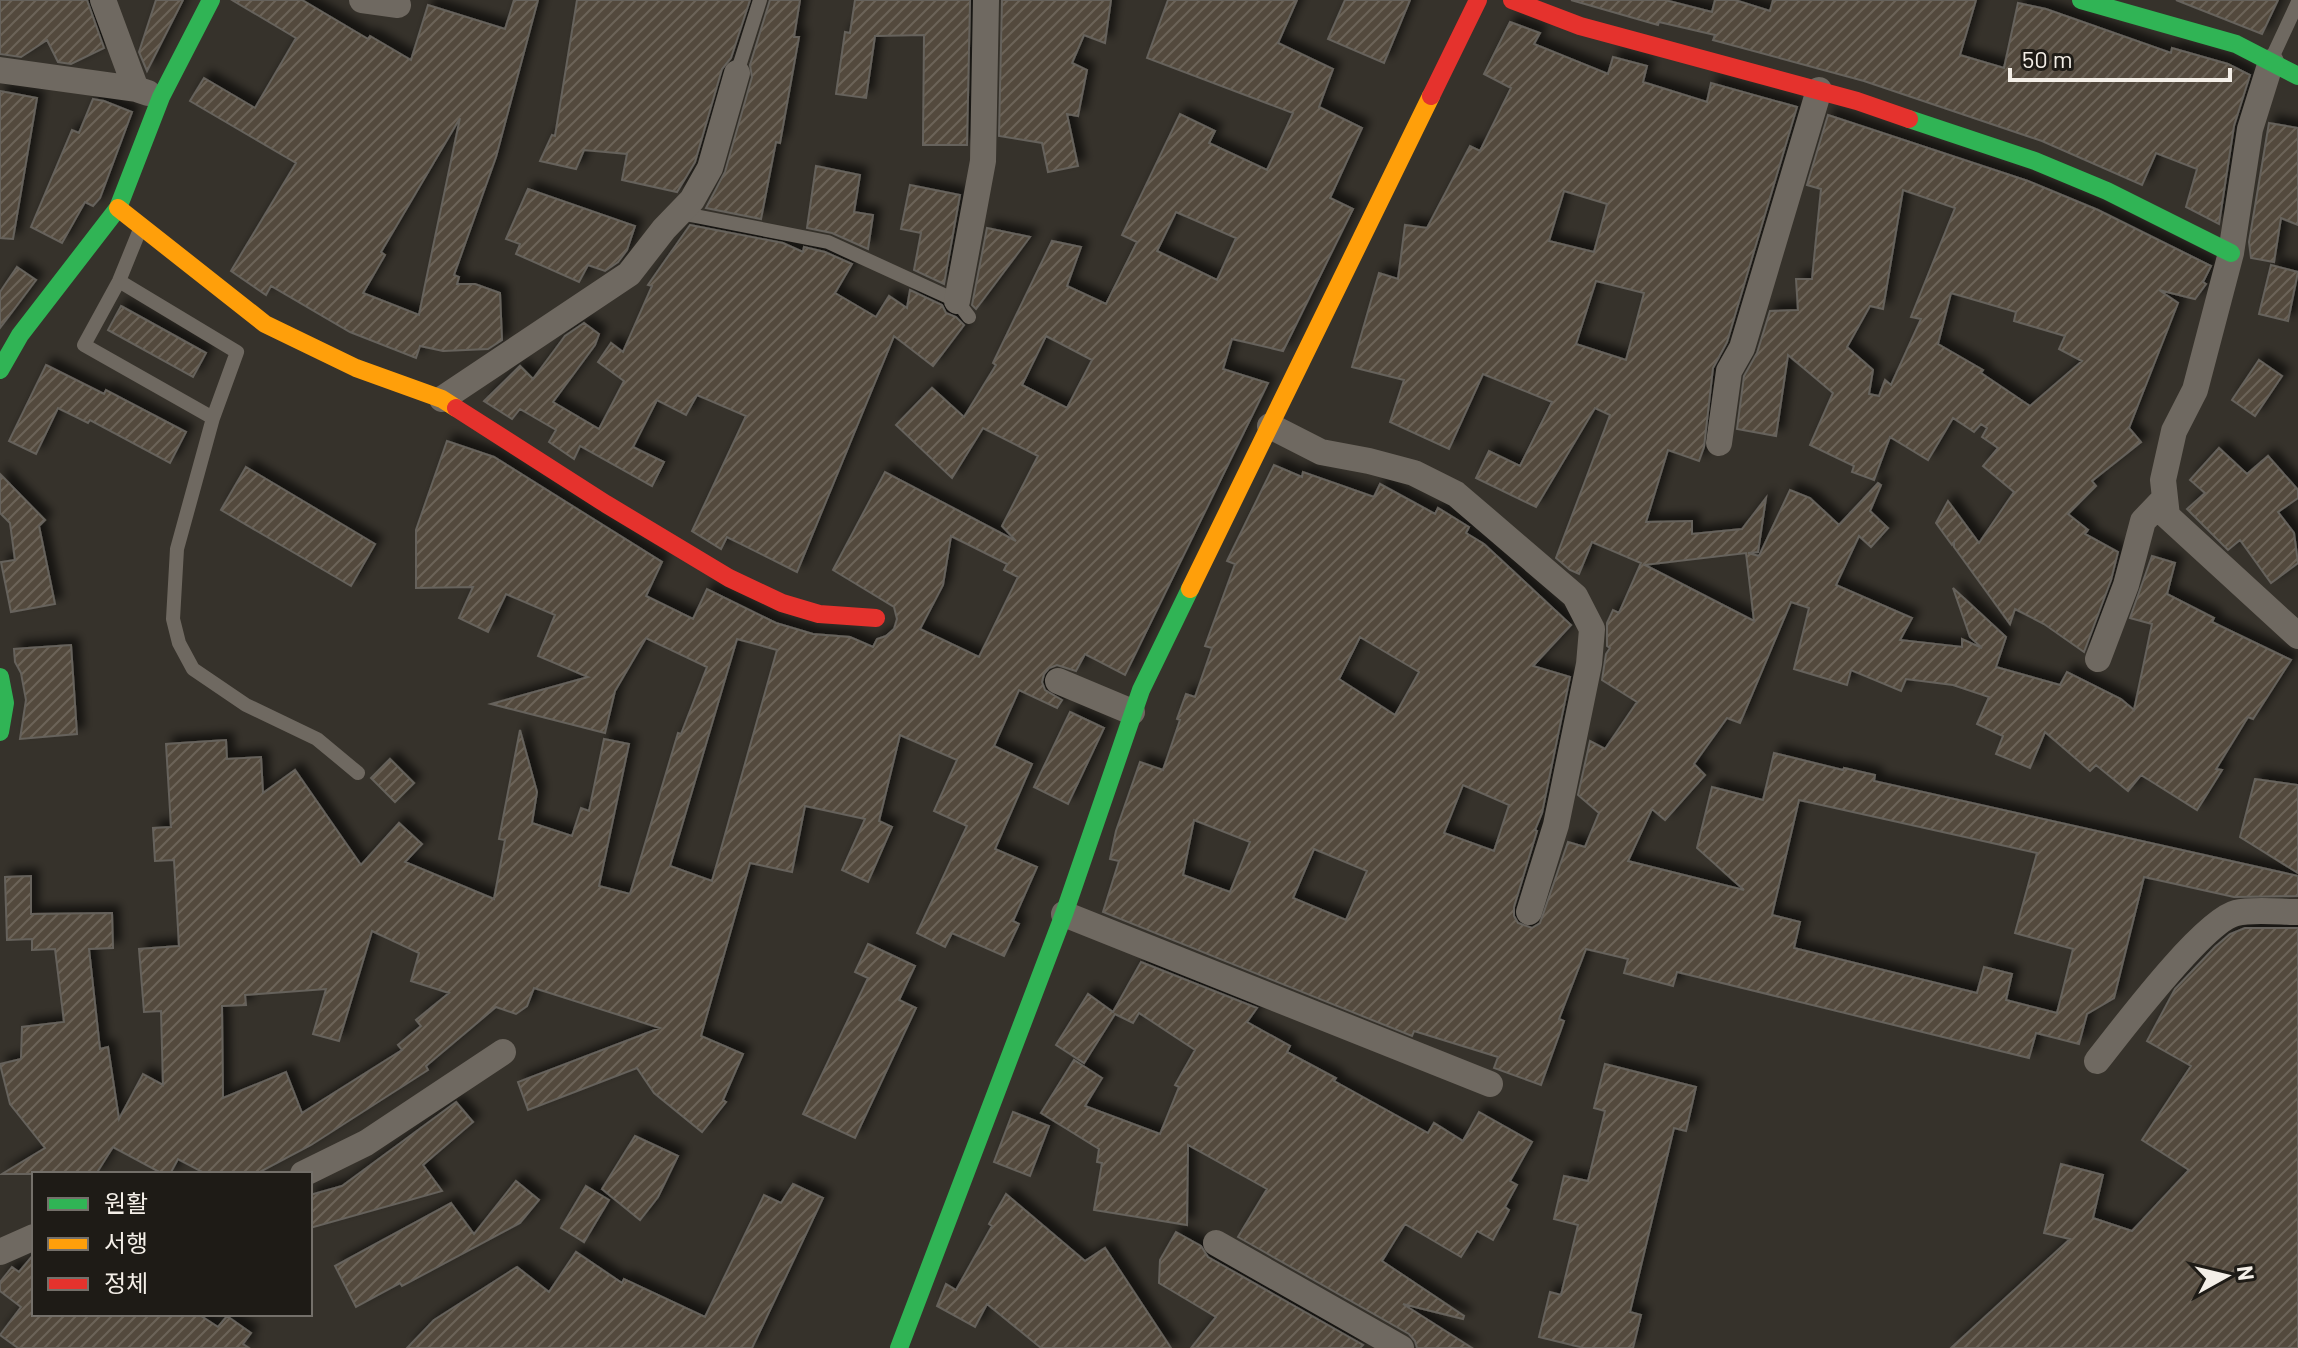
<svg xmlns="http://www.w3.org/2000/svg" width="2298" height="1348" viewBox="0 0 2298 1348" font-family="Barlow,'Noto Sans KR',sans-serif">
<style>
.building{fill:url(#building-hatch);stroke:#66625c;stroke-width:2;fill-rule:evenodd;filter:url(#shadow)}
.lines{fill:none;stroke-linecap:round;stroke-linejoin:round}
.lane{stroke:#6f6961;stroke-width:14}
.street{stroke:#6f6961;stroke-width:26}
.fast{stroke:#30b455;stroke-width:18}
.slow{stroke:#ff9f0a;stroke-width:18}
.jam{stroke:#e5322d;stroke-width:18}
</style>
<defs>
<pattern id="building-hatch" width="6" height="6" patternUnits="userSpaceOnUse" patternTransform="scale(2)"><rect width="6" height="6" fill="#524a3c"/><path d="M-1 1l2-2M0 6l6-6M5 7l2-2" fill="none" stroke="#6c6458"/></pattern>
<filter id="shadow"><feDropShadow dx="7" dy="-7" stdDeviation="4" flood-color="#0009"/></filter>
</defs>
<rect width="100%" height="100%" fill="#36322b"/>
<!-- building -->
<path class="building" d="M0,0H87L104,48L71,64L58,62L47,40L21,57L0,54Z
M156,0H183L147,71L139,52Z
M232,0H302L368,39L370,36L411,60L428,5L505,29L514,0H538L496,157L454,275L459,277L457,284H475L500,293L502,340L488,349L443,351L420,346L416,358L350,332L271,286L266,295L231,271L296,163L190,101L204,78L255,108L296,38ZM460,118L425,285L419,315L363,293L385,255L381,252Z
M577,0H750L731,58L722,69L695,162L677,192L622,180L627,154L584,150L576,169L540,161L552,135L555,136Z
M770,0H800L794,37H799L780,143L776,142L761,219L706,208L725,172L752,77L750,65Z
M855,0H970L967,145H923L924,35L875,36L866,98L836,94L845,32L850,33Z
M1002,0H1111L1105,43L1084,35L1072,63L1087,70L1078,116L1067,114L1078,166L1048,172L1042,143L999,136Z
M1168,0H1297L1278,43L1333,69L1319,107L1362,128L1330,198L1353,209L1283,351L1232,339L1223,369L1268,383L1125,675L1085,654L1076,671L1057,665L1049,668L1044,674L1042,682L1045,690L1062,700L1057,708L1019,690L994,746L1032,764L995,849L1037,867L1013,921L1019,924L1004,956L952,933L945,947L917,933L967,826L934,811L957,760L900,735L879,821L892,827L868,882L842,870L865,819L805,806L792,872L750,863L701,1036L743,1054L723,1100L726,1102L702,1132L654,1093L637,1068L528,1110L518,1082L660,1028L534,988L527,1006L516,1014L496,1007L426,1066L428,1070L311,1145L256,1174H206L178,1159L170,1174H163L113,1147L96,1174H2L45,1148L10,1104L0,1064L21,1059L22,1027L64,1022L55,949L32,950V939L7,940L5,877L31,876V914L112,913L113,948L89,949L100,1049L108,1047L119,1119L143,1074L163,1085L161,1011L144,1012L139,949L179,946L174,860L155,861L153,828L171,827L166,744L226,740L227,759L261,757L263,793L295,770L361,865L399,823L422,844L405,862L494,899L505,840L499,839L520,730L537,792L532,823L572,836L581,808L589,811L604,739L629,744L599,886L630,894L678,733L681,734L707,667L646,638L615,691L605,733L491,704L588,677L538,656L555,615L506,594L488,632L459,618L473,587L416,588V530L447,441L494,457L662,562L646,596L693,619L707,589L776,623L813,634L850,637L873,647L877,639L886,636L894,629L897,619L894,607L833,570L885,472L1016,541L1002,526L1038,456L983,428L952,478L896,425L932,388L964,417L996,365L993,363L1052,241L1081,247L1067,286L1106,304L1137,242L1122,235L1180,114L1215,131L1209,143L1267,170L1293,113L1147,58ZM1176,212L1236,238L1217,280L1157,251ZM1046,336L1092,360L1067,408L1022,385ZM951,536L1007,564L1004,570L1018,577L979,657L920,629L943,585ZM737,639L777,650L712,881L670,866ZM372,931L419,953L411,981L449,993L416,1020L421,1026L398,1045L402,1050L302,1113L286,1072L223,1098L222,1006L246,1005L245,995L326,989L313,1034L339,1041Z
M1345,0H1410L1384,63L1328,39Z
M1571,0H1665L1712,12L1715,0H1735L1770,11L1773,0H1976L1960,55L2004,68L2018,3L2046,9L2171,53L2172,48L2228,64L2250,75L2234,126L2219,224L2186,207L2197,169L2156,153L2142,185L2042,141L1864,81L1713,40L1715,35L1659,22L1658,25Z
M2176,0H2278L2262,34Z
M1510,22L1540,33L1534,44L1608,74L1613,57L1647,66L1643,82L1707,102L1711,83L1797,107L1727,342L1713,368L1704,447L1699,461L1668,450L1646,522L1692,521V534L1742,529L1766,498L1758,552L1748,553L1759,556L1790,490L1810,498L1839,525L1878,483L1881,485L1870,511L1888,528L1871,547L1859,536L1836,585L1912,618L1900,640L1962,647V639L1982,648L1970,637L1953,588L2006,637L1996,667L2060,685L2067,672L2121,699L2134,710L2152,624L2130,618L2152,556L2175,563L2167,594L2214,618L2212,622L2291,660L2253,719L2248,717L2216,769L2222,770L2197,810L2141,775L2128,791L2096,765L2090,771L2045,732L2030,768L1996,754L2003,736L1977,724L1989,697L1953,685L1906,679L1901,691L1851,670L1847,685L1794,669L1809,608L1791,602L1740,723L1727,718L1694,764L1705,775L1665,820L1652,809L1628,861L1744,890L1697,848L1712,787L1763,800L1774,753L1843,770L1844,768L1875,775L1874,781L2298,876V896L2234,897L2144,877L2114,998L2087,1014L2079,1044L2036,1033L2029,1058L1677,972L1673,986L1624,973L1628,959L1586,949L1559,1019L1564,1021L1541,1085L1494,1068L1498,1057L1414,1031L1412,1036L1103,912L1119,861L1110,859L1116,831L1140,762L1163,770L1180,720L1177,719L1186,694L1195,697L1212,648L1205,646L1235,564L1227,561L1274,465L1302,477L1303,472L1374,497L1380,484L1435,514L1438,508L1469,527L1466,533L1484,544L1571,625L1533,666L1570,677L1542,813L1535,830L1537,831L1514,907V916L1518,923L1532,928L1540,923L1568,842L1585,847L1599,813L1578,795L1590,741L1605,749L1637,702L1602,680L1606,654L1610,648L1607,646V623L1613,610L1619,613L1641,563L1592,542L1579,574L1570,570L1556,558L1610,415L1595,408L1536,507L1476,478L1489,451L1520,466L1552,402L1483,374L1449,449L1390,422L1404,380L1352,367L1379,273L1398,279L1405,225L1427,228L1470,146L1480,151L1511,88L1484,74ZM1564,191L1607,204L1594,252L1549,241ZM1596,281L1644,293L1626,360L1576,344ZM1746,553L1754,621L1643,564L1644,565ZM1360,637L1419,672L1395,715L1339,679ZM1463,785L1509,805L1494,851L1444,833ZM1799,800L2037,853L2015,933L2073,949L2057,1013L2006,1000L2012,974L1984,967L1977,993L1794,948L1800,922L1772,915ZM1194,820L1250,842L1230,892L1183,875ZM1314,849L1367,871L1346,920L1293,898Z
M0,91L37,98L13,239L0,238Z
M93,99L104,101L132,112L100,198L93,206L85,202L62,243L31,227L72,130L79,133Z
M1828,115L2028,181L2098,210L2211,266L2203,282L2206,284L2195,299L2159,290L2178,303L2129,428L2141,442L2092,481L2096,486L2068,514L2088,530L2085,534L2118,552L2111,580L2084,652L2044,624L2015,609L2010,624L1954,547V542L1952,545L1936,523L1948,501L1979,543L2014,492L1983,466L1998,448L1982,437L1987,428L1981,424L1974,432L1953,418L1928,460L1890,437L1874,480L1852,472L1854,466L1810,445L1833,393L1788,355L1776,436L1737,429L1744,376L1757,353L1770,311L1798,310L1796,279H1812L1821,189L1807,185ZM1903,190L1955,208L1911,317L1921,319L1891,385L1885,380L1879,396L1869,394L1873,370L1847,347L1870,306L1883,309ZM1951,293L2016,312L2014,321L2065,336L2059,349L2082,361L2030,406L1981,373L1983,370L1938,344Z
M2269,123L2298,128V225L2281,218L2274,262L2251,258L2249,242Z
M816,166L860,175L854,212L873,215L868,249L832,233L807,228Z
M910,185L960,195L944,284L914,270L921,233L901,229Z
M528,189L635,226L627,250L618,262L605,271L588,265L579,282L516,254L520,244L506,239Z
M690,225L783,243L803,252L804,247L825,252L852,264L835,293L876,317L889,296L907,308L910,290L942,305L946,313L956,317L964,325L933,366L894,336L797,572L727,537L721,549L692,531L746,416L697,395L686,415L657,400L633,447L664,462L652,486L580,446L574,459L549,442L556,430L520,409L512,419L484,401L520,366L533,379L565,336L584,323L599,334L595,345L553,402L599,429L624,381L598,362L611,343L623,352L652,286L648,285Z
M987,228L1030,237L976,309L972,305Z
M2271,265L2298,272L2288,321L2259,314Z
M17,267L36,280L0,328V292Z
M121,306L206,353L193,377L108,330Z
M2259,360L2282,376L2255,416L2232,400Z
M46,365L104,394L106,390L186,432L170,463L90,420L88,423L58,408L36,454L9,441Z
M2219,448L2247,474L2268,456L2298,490V498L2278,512L2294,533L2298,563L2271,583L2240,540L2228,550L2187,509L2205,493L2190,480Z
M246,467L375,544L351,586L221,510Z
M0,474L45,520L39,526L55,604L11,612L1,562L15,560L10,523L0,513Z
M71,645L77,734L20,739L26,700L21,673L15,662L14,649Z
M1070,712L1104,728L1068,804L1034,787Z
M390,759L414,783L395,802L371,778Z
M2255,779L2298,785V873L2240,837Z
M2245,928H2298V1348H1951L2070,1239L2044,1233L2061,1164L2103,1175L2093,1218L2132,1231L2189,1170L2142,1140L2191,1066L2147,1041L2175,989L2215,947L2230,934Z
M868,944L915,966L899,1000L916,1008L855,1138L803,1114L868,978L855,972Z
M1141,962L1257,1008L1247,1022L1290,1046L1287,1052L1336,1078L1334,1081L1428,1133L1434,1123L1463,1141L1479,1112L1532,1142L1510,1181L1517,1185L1505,1207L1509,1210L1493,1240L1477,1231L1461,1257L1405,1224L1382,1261L1464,1316L1463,1319L1403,1304L1472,1348H1417L1415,1341L1409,1334L1238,1237L1267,1189L1188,1145L1187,1225L1094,1210L1102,1163L1097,1162L1099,1149L1041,1113L1074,1060L1102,1078L1085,1106L1160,1134L1179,1087L1175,1085L1195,1050L1139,1013L1133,1023L1115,1014L1084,1063L1056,1045L1088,994L1113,1012Z
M1605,1064L1696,1087L1686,1131L1674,1128L1630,1312L1641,1315L1633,1348H1584L1539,1337L1550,1292L1561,1295L1578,1225L1554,1219L1564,1176L1588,1181L1605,1111L1594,1108Z
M456,1102L473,1122L423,1165L442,1191L310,1228V1195L342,1186Z
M1013,1112L1049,1126L1030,1176L994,1162Z
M635,1136L678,1156L658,1197L640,1220L602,1189Z
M516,1181L539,1200L520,1223L402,1286L400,1283L356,1307L335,1266L451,1203L474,1234Z
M793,1184L823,1198L752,1348H407L434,1320L517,1267L549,1292L576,1252L622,1283L624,1279L705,1317L764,1195L781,1203Z
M586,1186L609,1200L584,1242L561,1228Z
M1006,1194L1085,1261L1105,1248L1171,1348H1041L987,1304L975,1327L937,1306L946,1284L956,1290L992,1226L989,1224Z
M1176,1232L1201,1246L1208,1257L1363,1345L1360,1348H1191L1216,1317L1159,1283L1160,1260Z
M34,1254V1314H198L218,1327L227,1316L251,1333L243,1344L249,1348H18L0,1335L21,1307L0,1291V1282L12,1267L19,1272Z"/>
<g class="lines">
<!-- lane -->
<path class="lane" d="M2271,60L2298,2
M737,73L760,0
M680,213L828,242L957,301L969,317
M141,227L119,281L84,345L213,418L177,549L173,619L179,643L193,669L246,705L317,739L358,773
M119,281L237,352L213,418"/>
<!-- street -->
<path class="street" d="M103,0L136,89L148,93
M362,0L398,5
M2271,62L2250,129L2231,253L2195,390L2174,431L2163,480L2167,516L2298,636
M0,70L136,89
M957,301L983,161L986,0
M442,399L629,274L664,229L692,200L710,168L737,73
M1270,426L1321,452L1369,461L1414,473L1456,494L1575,596L1592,629L1589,664L1556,825L1529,912
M1719,443L1729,371L1742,348L1819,90
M2098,659L2126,585L2143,521L2165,498
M1058,681L1132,712
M1064,914L1490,1084
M2097,1061C2121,1031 2203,921 2236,913C2252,909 2281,912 2298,912
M303,1174L366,1143L503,1052
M1216,1243L1401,1348
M0,1252L34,1237"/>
<!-- fast -->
<path class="fast" d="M2081,0L2236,44L2298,76
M1909,119L2035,161L2107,191L2231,253
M0,370L20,335L118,208L161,97L211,0
M0,677L5,703L0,732
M899,1348L1064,914L1141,690L1190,589"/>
<!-- slow -->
<path class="slow" d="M118,208L265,324L356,368L442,399L456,408
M1190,589L1431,96"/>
<!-- jam -->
<path class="jam" d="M1512,0L1580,26L1857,101L1909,119
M1431,96L1478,0
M456,408L606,504L729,578L782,603L819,614L876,618"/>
</g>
<!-- legend -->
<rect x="32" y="1172" width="280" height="144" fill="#1e1b16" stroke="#74706a" stroke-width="2"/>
<rect x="48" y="1198" width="40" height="12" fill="#30b455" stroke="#74706a" stroke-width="2"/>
<text x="104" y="1212" font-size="24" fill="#f4efe8">원활</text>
<rect x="48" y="1238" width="40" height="12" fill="#ff9f0a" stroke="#74706a" stroke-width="2"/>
<text x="104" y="1252" font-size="24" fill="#f4efe8">서행</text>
<rect x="48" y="1278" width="40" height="12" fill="#e5322d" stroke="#74706a" stroke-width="2"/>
<text x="104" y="1292" font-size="24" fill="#f4efe8">정체</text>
<!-- north arrow -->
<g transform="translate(2226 1276) rotate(82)" stroke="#1e1b16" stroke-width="6" paint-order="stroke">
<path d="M0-6L14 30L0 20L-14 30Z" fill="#f4efe8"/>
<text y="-12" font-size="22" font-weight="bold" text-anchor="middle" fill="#f4efe8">N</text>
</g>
<!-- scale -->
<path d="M2010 68v12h220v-12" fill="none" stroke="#f4efe8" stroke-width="4"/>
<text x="2022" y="68" font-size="24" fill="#f4efe8" stroke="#1e1b16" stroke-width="6" paint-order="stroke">50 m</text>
</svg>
